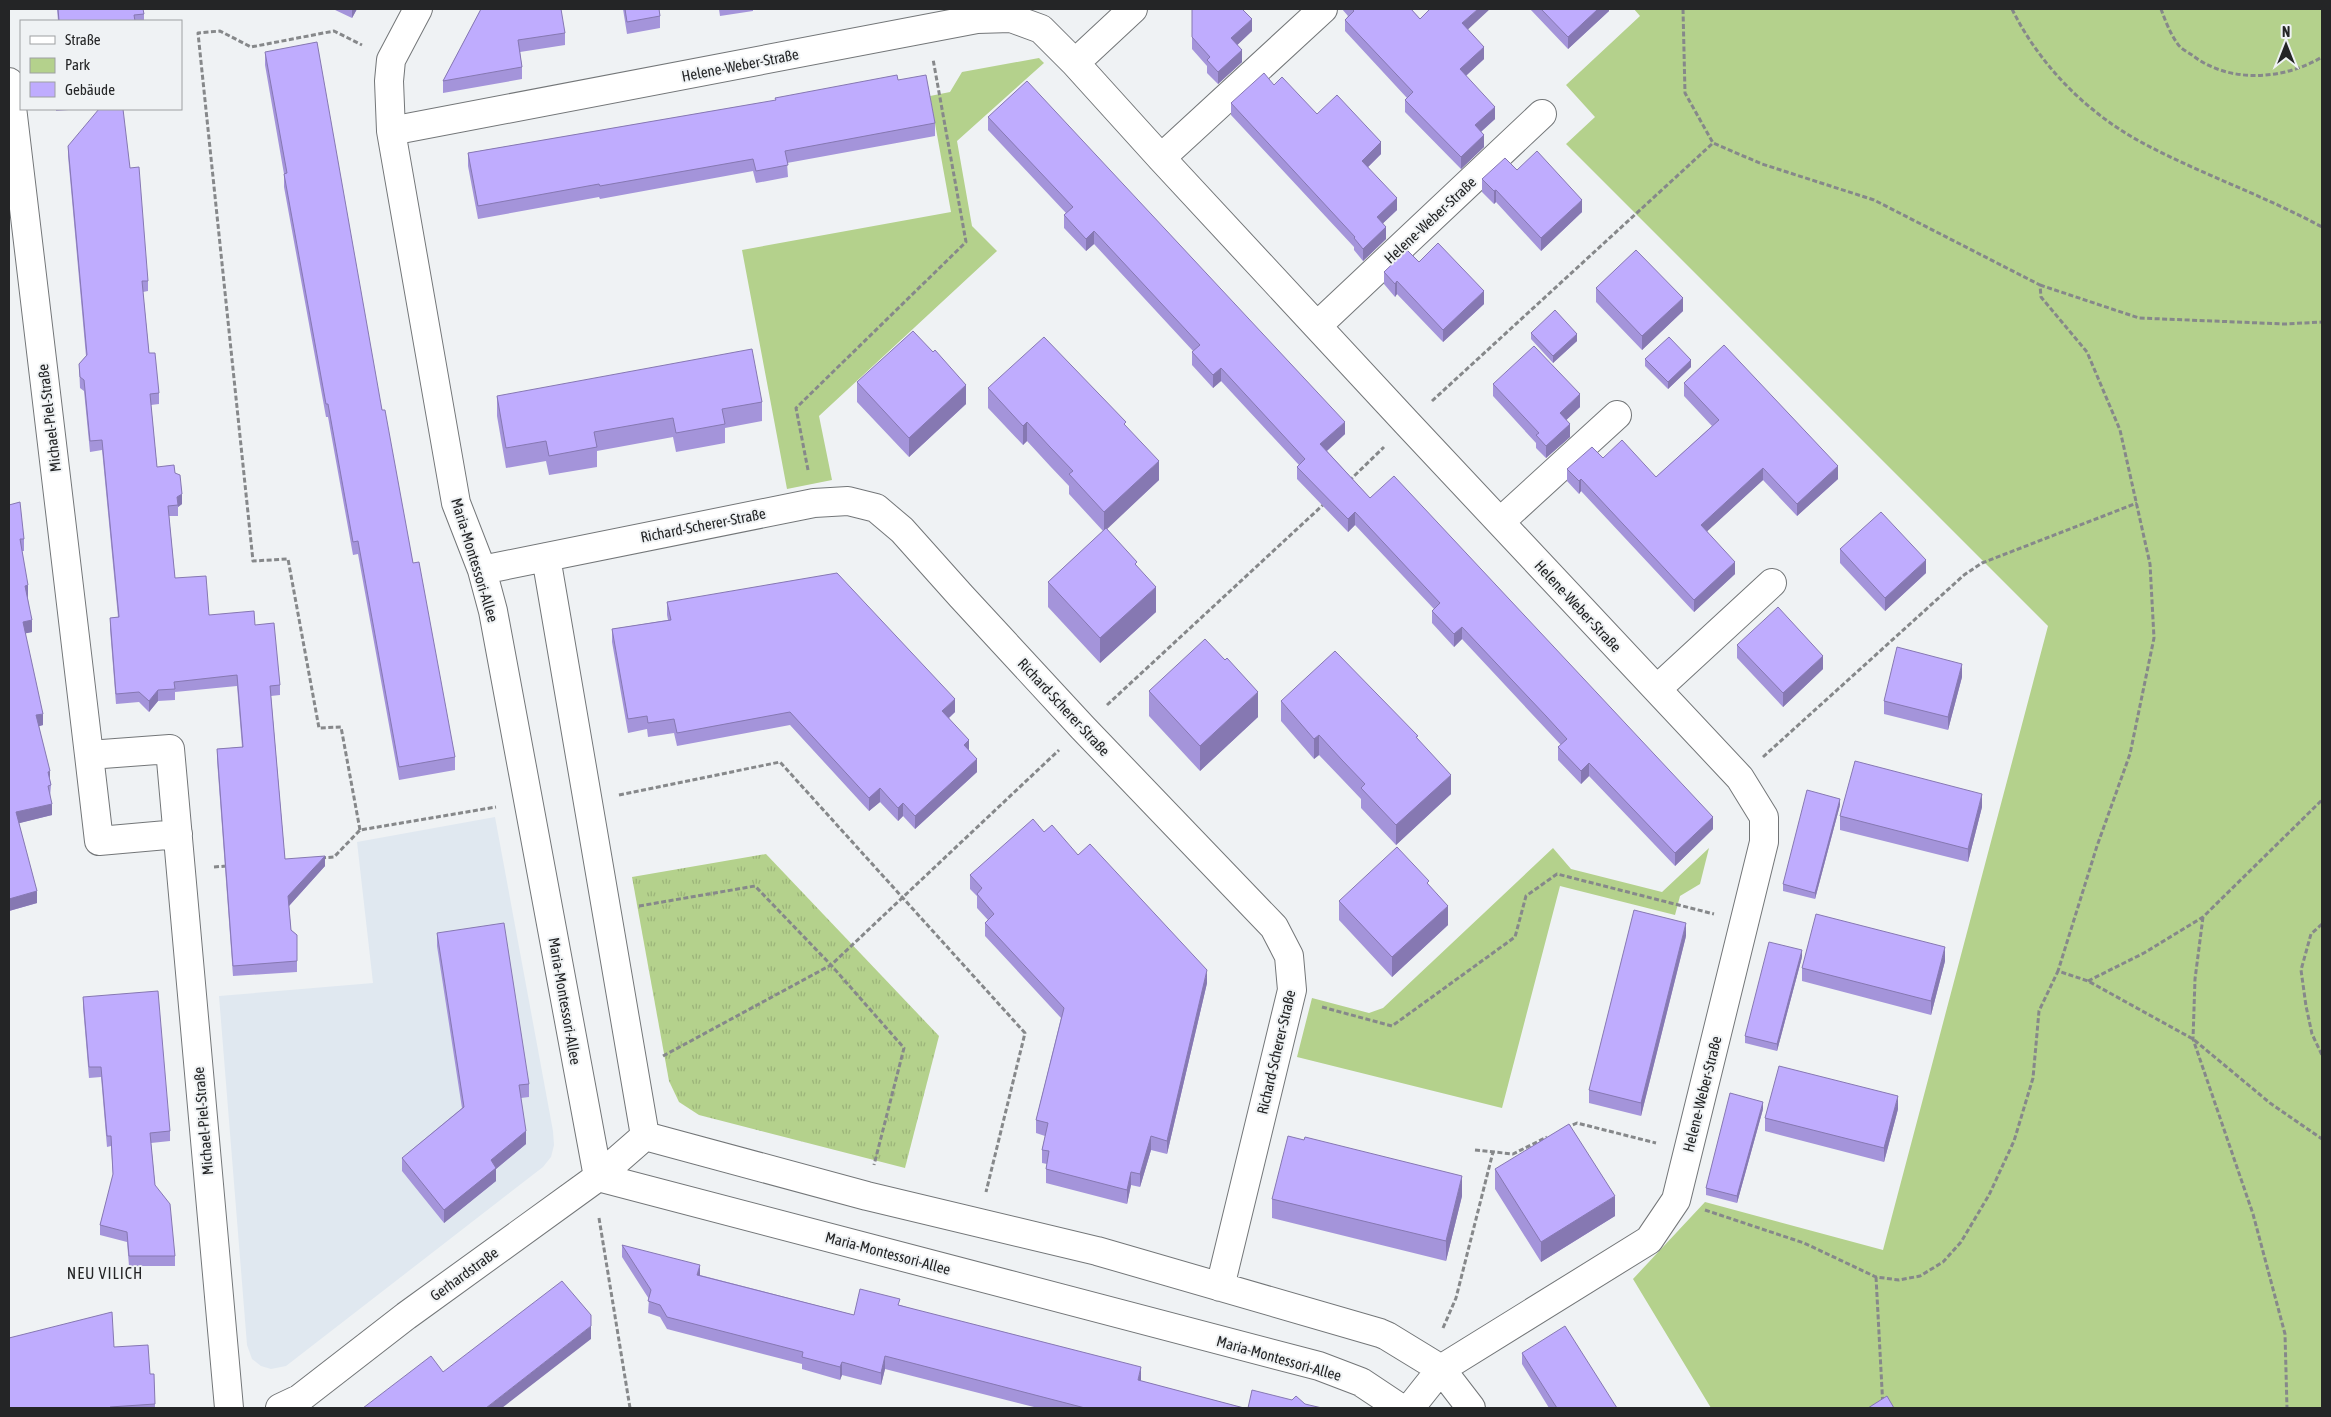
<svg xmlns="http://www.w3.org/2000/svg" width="2331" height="1417" viewBox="0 0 2331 1417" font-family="'Asap Condensed',sans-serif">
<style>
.built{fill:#e0e8f0}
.grass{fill:url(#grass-tufts)}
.park{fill:#b4d18c}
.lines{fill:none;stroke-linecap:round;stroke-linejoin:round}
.minor-casing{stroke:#737678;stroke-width:30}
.path{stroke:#86888a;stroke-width:3;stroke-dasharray:5 2.5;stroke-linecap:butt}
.minor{stroke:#fff;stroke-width:28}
.wall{fill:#a494da}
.shaded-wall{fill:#8678b2}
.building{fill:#bfacfe;stroke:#8678b2}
.labels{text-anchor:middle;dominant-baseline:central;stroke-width:4;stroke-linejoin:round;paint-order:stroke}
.street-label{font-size:15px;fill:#242526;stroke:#eff2f4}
.neighbourhood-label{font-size:16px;letter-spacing:1px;fill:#242526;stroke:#eff2f4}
</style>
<defs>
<pattern id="grass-tufts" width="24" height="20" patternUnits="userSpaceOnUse" patternTransform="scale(1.25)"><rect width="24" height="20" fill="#b4d18c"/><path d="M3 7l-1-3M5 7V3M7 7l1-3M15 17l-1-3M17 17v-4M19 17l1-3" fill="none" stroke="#9bb379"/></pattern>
</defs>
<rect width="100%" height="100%" fill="#eff2f4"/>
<!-- built -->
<path class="built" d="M495,817L553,1131L554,1145L551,1157L543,1167L286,1366L271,1369L261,1366L252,1359L247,1345L219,996L373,983L357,842Z"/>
<!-- grass -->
<path class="grass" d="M766,854L939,1036L905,1168L699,1115L679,1102L669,1081L632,877Z"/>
<!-- park -->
<path class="park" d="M1634,9H2322V1408H1711L1633,1279L1705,1202L1883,1250L2048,626L1566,144L1595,117L1566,85L1640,16Z
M1039,58L1044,63L957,141L972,226L997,251L819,416L832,480L787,489L742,250L951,212L930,96L950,92L962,72Z
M1553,848L1571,869L1662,892L1709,848L1700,884L1680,896L1675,915L1560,886L1502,1108L1297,1057L1312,998L1369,1013L1383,1008Z"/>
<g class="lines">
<defs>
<path id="minor" d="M418,9L391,60L389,81L391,131L456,503L482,570L493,611L598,1177
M1075,63L1133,9
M9,82L89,755L170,749L229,1408
M391,131L977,19L1011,18L1041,29L1075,63L1161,158L1407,423L1740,778L1764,817V842L1676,1200L1649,1240L1441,1369L1410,1408
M1161,158L1323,9
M1317,326L1542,114
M1500,522L1617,415
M546,557L645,1136
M482,570L814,503L848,501L876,508L902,530L961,596L1083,728L1274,927L1289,956L1292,990L1220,1287
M1657,689L1772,583
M89,755L99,841L178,834
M645,1136L867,1196L1097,1251L1380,1333L1387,1336L1441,1369L1471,1408
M598,1177L1319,1366L1361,1382L1400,1408
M280,1408L299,1399L406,1316L598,1177L645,1136"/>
</defs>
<!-- minor casing -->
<use href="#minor" class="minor-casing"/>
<!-- path -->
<path class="path" d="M1683,9L1685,93L1713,143L1762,164L1874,200L2040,285L2041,297L2087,352L2120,430L2150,564L2154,638L2130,754L2097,846L2058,971
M2012,9C2039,64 2085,111 2139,141C2198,173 2263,195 2322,227
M2161,9C2165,20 2170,33 2177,43C2180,48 2187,52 2192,55C2229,84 2284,80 2322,57
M2040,285L2139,318L2285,324L2322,322
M1432,401L1713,143
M808,470L796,408L966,242L933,59
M1349,481L1384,447
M1107,705L1324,504
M1763,757L1964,575L1982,563L2137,503
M619,795L780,762L1025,1033L986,1192
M360,830L341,727L319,728L288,559L253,561L198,33L220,31L251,47L334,31L362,45
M321,858L334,857L360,830L496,807
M214,867L227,866
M639,906L755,886L831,965L904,1048L874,1165
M2203,917L2195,979L2193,1039L2253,1214L2285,1334L2287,1408
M2322,924L2311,934L2301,970L2306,1006L2312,1034L2322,1055
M2088,981L2144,953L2203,917L2322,800
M1322,1007L1392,1026L1515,937L1526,896L1557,874L1714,914
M663,1056L831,965L1059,750
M1566,1128L1577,1123L1656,1143
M1475,1150L1513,1154L1547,1137
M1705,1210L1804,1243L1876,1277L1899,1280L1920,1276L1943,1262L1961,1242L1989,1195L2014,1141L2033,1078L2039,1011L2058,971L2088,981L2193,1039L2270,1103L2322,1139
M599,1218L630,1408
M1876,1277L1883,1408
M1443,1328L1456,1298L1493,1152"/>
<!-- minor -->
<use href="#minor" class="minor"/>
</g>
<!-- wall -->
<path class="wall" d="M57,9H142L144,14V21H58Z
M333,9H357L352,18Z
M481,9L565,33V45L520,52L522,67V79L443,93V81Z
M623,9H659L660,16V28L627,34Z
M719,9H753V11L720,16Z
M1192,9L1252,31L1237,45L1242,62L1218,84L1207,73V66L1192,49Z
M1342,9H1411L1420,19L1468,30L1484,59L1466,76L1495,119L1481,132L1484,147L1461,169L1405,112V100L1407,98L1345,31V20L1348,16Z
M1530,9H1609V11L1568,49Z
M265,52L382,410L413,563L455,757V770L399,780L358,554L353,555L328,417H326L284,187V174L265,65Z
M898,80L935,123V136L787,163L788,177L756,183L753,171L600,199L599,197L478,219L468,166V153Z
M1274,85L1317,114L1381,154L1368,167L1397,210L1383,223L1386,239L1363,261L1354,250V247L1231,115V103Z
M56,109H81L56,111Z
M988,117L1345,434L1327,451L1370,498L1713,829L1675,866L1589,776L1581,784L1558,760V747L1561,745L1546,729L1462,639L1454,647L1432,623V611L1434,609L1355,525L1348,532L1297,479V467L1299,465L1221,381L1213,388L1192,365V352L1193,351L1094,244L1086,251L1064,228V215L1066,213L988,130Z
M68,146L130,168L148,281V291L143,292L149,353L159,393V404L151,405L157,467L175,473L182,504L178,507V516H169L175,578L209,615L255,625L280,685V695L271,696L285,859L325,866L289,906L291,930L297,935V972L233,976L217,760V749L242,747L237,686L175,692V700L158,701L149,712L139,702L116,704L110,629V618L118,617L102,450L90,452L84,391L80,388L79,364L86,356L68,156Z
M1517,170L1582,212L1541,251L1496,202L1494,204L1482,192V179Z
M1419,262L1484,304L1443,342L1397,294L1395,297L1384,284V272Z
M1596,288L1683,311L1642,350L1596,302Z
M1531,333L1577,341L1553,363L1531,339Z
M1645,359L1691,367L1668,389L1645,366Z
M857,382L966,404L909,457L857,402Z
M1684,383L1838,479L1797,516L1763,480L1707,531L1735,574L1694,612L1581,491L1579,494L1567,481V469L1603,458L1656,477L1712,426L1684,396Z
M1493,384L1580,407L1566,420L1570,437L1546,458L1536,448V443L1493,396Z
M988,388L1126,426L1159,480L1106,529L1137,566L1156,612L1100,663L1048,607V582L1103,531L1069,494V486L1050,466L1027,441L1023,445L988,408Z
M497,396L762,402V421L725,428V443L676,452L673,437L597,451V467L549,475L546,461L506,468L497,416Z
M9,505L24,539V551H22L32,632L25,633L43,725L39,726L51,785L50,797L52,815L19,823L37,903L9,911Z
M1840,549L1926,573L1885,611L1840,563Z
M667,602L955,712L949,718L969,750L977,772L915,829L903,816L898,821L880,802L869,811L790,725L677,746L674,733L648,737L647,729L628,733L612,642V629L668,620L667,615Z
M1737,645L1823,669L1783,707L1737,658Z
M1225,660L1258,717L1200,771L1149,716V691Z
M1962,677L1948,730L1884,714V701Z
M1281,701L1418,739L1451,794L1396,845L1361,808V799L1342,779L1319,755L1314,759L1281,721Z
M1840,805L1815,899L1783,891V884Z
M1982,807L1968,862L1840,830V816Z
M1044,832L1078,855L1207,983L1167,1154L1151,1150L1140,1187L1131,1185L1127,1204L1046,1183V1169L1047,1164L1042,1163V1150L1045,1136L1036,1133V1120L1061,1018L985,936V923L988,920L977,908V896L970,889V875Z
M1429,885L1448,925L1392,977L1339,920V901Z
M437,933L529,1084V1097L521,1098L526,1144L496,1169V1181L444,1223L402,1171V1158L462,1108L437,946Z
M1686,936L1641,1116L1589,1103V1090Z
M1802,957L1777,1051L1745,1043V1036Z
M1945,961L1931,1015L1802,981V968Z
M83,997L170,1131V1141L151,1143L155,1185L175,1256V1266H129L127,1242L100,1235V1225L113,1176L111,1146L107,1147L101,1077L89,1078L83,1007Z
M1763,1109L1737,1203L1706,1195V1188Z
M1898,1109L1884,1162L1765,1131V1118Z
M1495,1169L1615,1216L1541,1262L1495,1189Z
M1462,1196L1446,1261L1272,1218V1199Z
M622,1245L700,1275L854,1315L900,1305L1141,1380V1381L1244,1408H1038L885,1369L881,1385L842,1375L840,1380L802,1369V1364L667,1329L660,1317L648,1313L649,1299L622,1257Z
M114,1347L150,1374L155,1404V1408H9Z
M1522,1353L1617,1408H1549L1522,1364Z"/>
<!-- shaded-wall -->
<path class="shaded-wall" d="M352,9H357L352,18Z
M1478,9H1490L1462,35V23Z
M1598,9H1609V11L1568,49V37Z
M1252,19V31L1231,51V38Z
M1484,47V59L1460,81V69Z
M1242,50V62L1218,84V72Z
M1495,107V119L1475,137V125Z
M1484,135V147L1461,169V157Z
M1381,142V154L1362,173V161Z
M1496,190V202L1494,204V191Z
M1397,198V210L1377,229V217Z
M1582,200V212L1541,251V238Z
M1386,227V239L1363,261V249Z
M1094,231V244L1086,251V239Z
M1397,281V294L1395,297V284Z
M1484,291V304L1443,342V330Z
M1683,298V311L1642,350V336Z
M1577,334V341L1553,363V356Z
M1691,360V367L1668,389V382Z
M1221,368V381L1213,388V375Z
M966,385V404L909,457V438Z
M1580,394V407L1560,426V413Z
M1027,422V441L1023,445V426Z
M1345,422V434L1320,457V444Z
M1570,424V437L1546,458V446Z
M1159,461V480L1104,532V512Z
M1838,466V479L1797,516V504Z
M1763,468V480L1701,537V525Z
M1581,479V491L1579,494V481Z
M182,494V504L178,507L177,497Z
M1355,512V525L1348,532V519Z
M1926,560V573L1885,611V598Z
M1735,562V574L1694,612V600Z
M28,585V597L25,598V586Z
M1156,587V612L1100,663V638Z
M32,620V632L23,634V622Z
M1462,627V639L1454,647V634Z
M1823,656V669L1783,707V693Z
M1962,664V677L1948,730V717Z
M158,690V701L149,712V701Z
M1258,692V717L1200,771V746Z
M955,699V712L942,724V711Z
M43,714V725L36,727V715Z
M1319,735V755L1314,759V739Z
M969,740V753L964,745Z
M977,759V772L915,829V816Z
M1589,763V776L1581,784V771Z
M50,771V783L48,772Z
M1451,775V794L1396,845V825Z
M880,788V802L869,811V798Z
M1982,794V807L1968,862V849Z
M1840,799V805L1815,899V893Z
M903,803V816L898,821V808Z
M52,804V815L16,824V812Z
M1713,817V829L1675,866V853Z
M325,856V866L288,907V896Z
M37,891V903L9,911V899Z
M1448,906V925L1392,977V957Z
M1686,923V936L1641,1116V1103Z
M1945,947V961L1931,1015V1001Z
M1802,950V957L1777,1051V1044Z
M1207,970V983L1167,1154V1141Z
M1898,1096V1109L1884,1162V1148Z
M1763,1102V1109L1737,1203V1196Z
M526,1131V1144L496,1169V1181L444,1223V1210L491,1160Z
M1151,1136V1150L1140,1187V1174Z
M1131,1172V1185L1127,1204V1190Z
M1462,1176V1196L1446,1261V1241Z
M1615,1196V1216L1541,1262V1242Z
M700,1265V1277L697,1275Z
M591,1326V1339L502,1408H486Z
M885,1356V1369L881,1385V1373Z
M842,1362V1375L840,1380V1367Z
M1141,1367V1380L1138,1392V1380Z"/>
<!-- building -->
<path class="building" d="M58,9H143L144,14L134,15L135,21H59Z
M481,9H561L565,33L518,40L522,67L443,81Z
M625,9H659L660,16L627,22Z
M1192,9H1242L1252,19L1231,38L1242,50L1218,72L1207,60L1210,57L1192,37Z
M1352,9H1411L1420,19L1430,9H1478L1462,23L1484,47L1460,69L1495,107L1475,125L1484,135L1461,157L1405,100L1413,92L1345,20L1354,11Z
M1541,9H1598L1568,37Z
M317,42L382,410H385L413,563L419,562L455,757L399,767L358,541L353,542L328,404H326L284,174L287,173L265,52Z
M1264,73L1274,85L1282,77L1317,114L1337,95L1381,142L1362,161L1397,198L1377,217L1386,227L1363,249L1354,238L1355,237L1231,103Z
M897,75L898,80L926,75L935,123L785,151L788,165L756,171L753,159L600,186L599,184L478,206L468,153L776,100L775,98Z
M1027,81L1345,422L1320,444L1370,498L1394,476L1713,817L1675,853L1589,763L1581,771L1558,747L1567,739L1546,716L1462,627L1454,634L1432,611L1440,603L1355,512L1348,519L1297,467L1305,459L1221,368L1213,375L1192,352L1200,345L1094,231L1086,239L1064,215L1073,207L988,117Z
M99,109H123L130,168L139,167L148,281H142L149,353H155L159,393L150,394L157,467L174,465L175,473L180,475L182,494L177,497L178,505L168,506L175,578L206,576L209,615L254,611L255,625L274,623L280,685L270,686L285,859L325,856L288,896L291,930L297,935V961L233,966L217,749L243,747L237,675L174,682L175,689L158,690L149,701L139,692L116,694L110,618L119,617L102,440L90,441L84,380L80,377L79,364L87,355L68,146Z
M1537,151L1582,200L1541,238L1496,190L1494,191L1482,179L1505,158L1517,170Z
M1438,243L1484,291L1443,330L1397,281L1395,284L1384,272L1407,250L1419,262Z
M1636,250L1683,298L1642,336L1596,288Z
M1555,310L1577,334L1553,356L1531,333Z
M913,331L933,352L935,350L966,385L909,438L857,382Z
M1044,337L1126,422L1124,424L1159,461L1104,512L1069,474L1073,471L1050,447L1027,422L1023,426L988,388Z
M1669,337L1691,360L1668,382L1645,359Z
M1724,345L1838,466L1797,504L1763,468L1701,525L1735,562L1694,600L1581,479L1579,481L1567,469L1592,447L1603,458L1622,440L1656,477L1719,420L1684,383Z
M1534,346L1580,394L1560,413L1570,424L1546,446L1536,435L1539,433L1493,384Z
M752,349L762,402L722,409L725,424L676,433L673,418L594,432L597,447L549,456L546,441L506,448L497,396Z
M20,502L24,539H20L28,585L25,586L32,620L23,622L43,714L36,715L50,771L48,772L51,785L48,786L52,804L16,812L37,891L9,899V505Z
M1881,512L1926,560L1885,598L1840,549Z
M1106,528L1137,562L1135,564L1156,587L1100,638L1048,582Z
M837,573L955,699L942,711L969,740L964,745L977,759L915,816L903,803L898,808L880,788L869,798L790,712L677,733L674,719L648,723L647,716L628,719L612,629L671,620L667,602Z
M1778,607L1823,656L1783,693L1737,645Z
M1205,639L1225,660L1227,658L1258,692L1200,746L1149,691Z
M1897,647L1962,664L1948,717L1884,701Z
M1335,651L1418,736L1416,737L1451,775L1396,825L1361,788L1365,784L1342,760L1319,735L1314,739L1281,701Z
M1855,761L1982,794L1968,849L1840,816Z
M1807,790L1840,799L1815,893L1783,884Z
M1033,819L1044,832L1052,825L1078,855L1090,844L1207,970L1167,1141L1151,1136L1140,1174L1131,1172L1127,1190L1046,1169L1049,1151L1042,1150L1048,1123L1036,1120L1064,1008L985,923L994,914L977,894L982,888L970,875Z
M1397,847L1429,881L1427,883L1448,906L1392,957L1339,901Z
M1634,910L1686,923L1641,1103L1589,1090Z
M1816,914L1945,947L1931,1001L1802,968Z
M504,923L529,1084L519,1085L526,1131L491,1160L496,1168L444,1210L402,1158L464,1107L437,933Z
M1769,942L1802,950L1777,1044L1745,1036Z
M158,991L170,1131L150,1133L155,1185L170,1204L175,1256H129L127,1232L100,1225L113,1174L111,1136H107L101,1067H89L83,997Z
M1779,1066L1898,1096L1884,1148L1765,1118Z
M1730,1093L1763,1102L1737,1196L1706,1188Z
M1569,1124L1615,1196L1541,1242L1495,1169Z
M1288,1136L1304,1140L1305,1137L1462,1176L1446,1241L1272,1199Z
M622,1245L700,1265L697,1275L854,1315L860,1289L900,1299L898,1305L1141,1367L1138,1380L1244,1408H1085L885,1356L881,1373L842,1362L840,1367L802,1357L803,1352L667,1317L660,1305L648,1301L651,1290Z
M562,1281L591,1315V1326L486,1408H363L431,1356L443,1372Z
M112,1312L114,1347L148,1345L150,1374H154L155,1404L110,1407L109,1408H9V1338Z
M1565,1326L1617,1408H1557L1522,1353Z
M1252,1390L1292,1400L1296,1396L1305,1404L1322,1408H1248Z
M1887,1396L1894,1408H1868Z"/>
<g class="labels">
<!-- street labels -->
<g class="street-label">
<text transform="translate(740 65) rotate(-11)">Helene-Weber-Straße</text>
<text transform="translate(1430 220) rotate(-43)">Helene-Weber-Straße</text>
<text transform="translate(49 418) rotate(-97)">Michael-Piel-Straße</text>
<text transform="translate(703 525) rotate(-11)">Richard-Scherer-Straße</text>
<text transform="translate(475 560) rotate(73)">Maria-Montessori-Allee</text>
<text transform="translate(1578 606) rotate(47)">Helene-Weber-Straße</text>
<text transform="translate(1064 707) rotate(47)">Richard-Scherer-Straße</text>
<text transform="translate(565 1001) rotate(80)">Maria-Montessori-Allee</text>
<text transform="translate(1276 1052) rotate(-77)">Richard-Scherer-Straße</text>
<text transform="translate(1702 1094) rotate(-76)">Helene-Weber-Straße</text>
<text transform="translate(203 1121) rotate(-95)">Michael-Piel-Straße</text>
<text transform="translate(888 1253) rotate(15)">Maria-Montessori-Allee</text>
<text transform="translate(464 1274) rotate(-36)">Gerhardstraße</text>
<text transform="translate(1279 1358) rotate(16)">Maria-Montessori-Allee</text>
</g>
<!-- neighbourhood labels -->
<g class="neighbourhood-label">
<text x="105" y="1273">NEU VILICH</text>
</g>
</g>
<!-- border -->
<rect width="2331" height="1417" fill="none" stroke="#242526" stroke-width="20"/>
<!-- legend -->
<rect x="20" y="20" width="162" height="90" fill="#eff2f4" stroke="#9ea0a2"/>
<rect x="30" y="36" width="25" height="8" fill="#ffffff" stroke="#9ea0a2"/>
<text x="65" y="45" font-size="15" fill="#242526">Straße</text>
<rect x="30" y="58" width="25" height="15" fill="#b4d18c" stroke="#9ea0a2"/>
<text x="65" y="70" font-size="15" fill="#242526">Park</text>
<rect x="30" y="82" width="25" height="15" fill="#bfacfe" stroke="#9ea0a2"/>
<text x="65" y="95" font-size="15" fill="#242526">Gebäude</text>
<!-- north arrow -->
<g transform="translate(2286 45)" stroke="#eff2f4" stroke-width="4" paint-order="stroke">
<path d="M0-4L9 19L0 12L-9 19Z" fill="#242526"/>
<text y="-8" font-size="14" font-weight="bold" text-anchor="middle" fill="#242526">N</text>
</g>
</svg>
